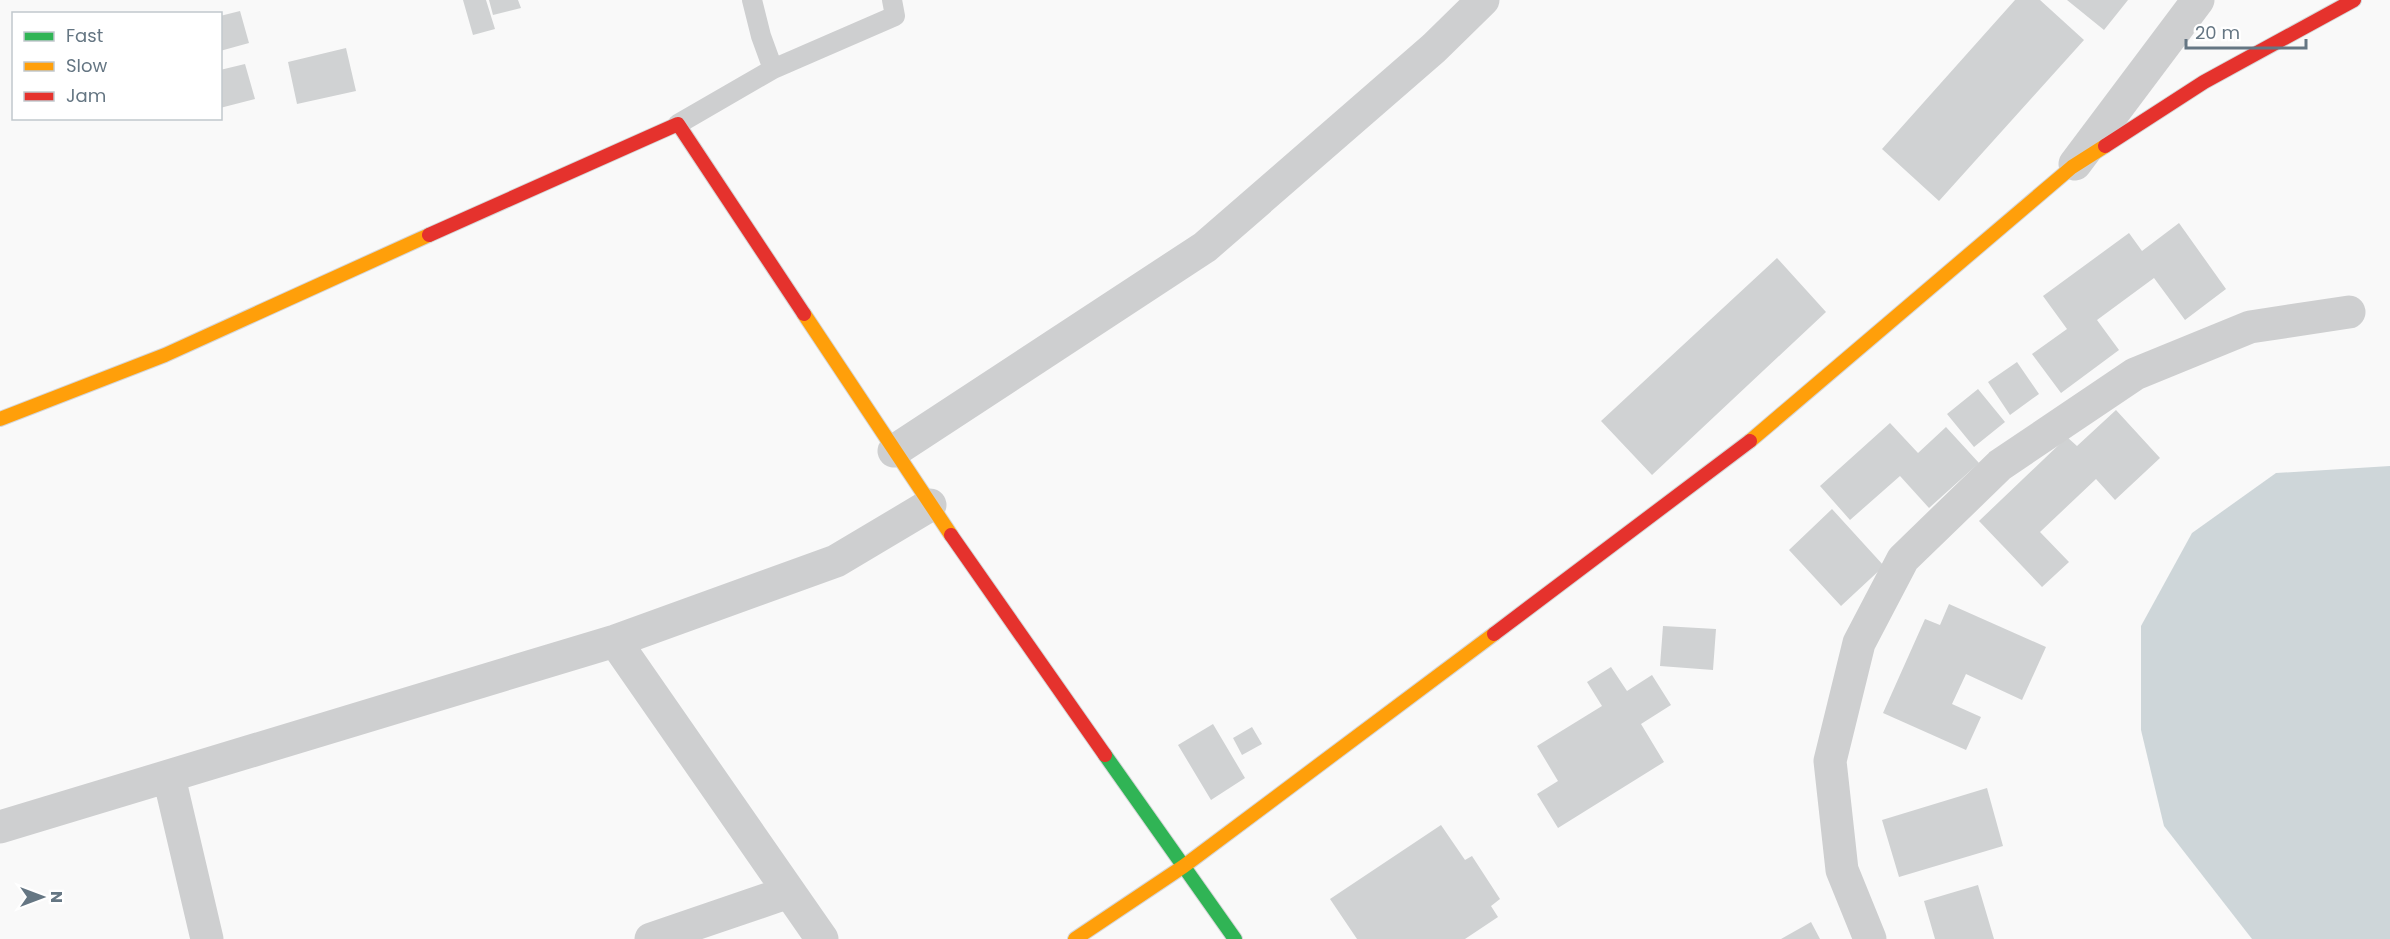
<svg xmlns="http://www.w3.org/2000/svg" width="2390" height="939" font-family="Poppins,sans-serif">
<rect width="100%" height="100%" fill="#f9f9f9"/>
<path fill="#ced6d9" d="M2390 466V939H2252L2164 826 2141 730V626L2192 533 2276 473Z"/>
<path fill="#d0d2d3" d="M463 0H486L495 29 473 35Z
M489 0H518L521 8 493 15Z
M2015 0H2040L2084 40 1939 201 1882 149Z
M2067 0H2128L2104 30Z
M240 11 249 43 220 51V16Z
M346 48 356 91 297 104 288 62Z
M245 64 255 99 220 108V70Z
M2179 223 2226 289 2185 320 2154 278 2097 320 2119 350 2061 393 2032 354 2067 329 2043 296 2129 233 2142 251Z
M1777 258 1826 312 1652 475 1601 421Z
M2017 362 2039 394 2010 415 1988 382Z
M1978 389 2005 422 1974 447 1947 414Z
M2116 410 2160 458 2115 500 2096 479 2040 532 2069 562 2042 587 1979 521 2067 437 2077 446Z
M1890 423 1918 453 1946 427 1979 463 1929 508 1900 476 1850 520 1820 486Z
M1832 509 1884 566 1841 606 1789 550Z
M1949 604 2046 647 2022 700 1966 674 1952 704 1981 717 1966 750 1883 713 1925 619 1940 625Z
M1663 626 1716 629 1713 670 1660 666Z
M1611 667 1627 691 1652 675 1671 705 1641 724 1664 762 1558 828 1537 794 1558 781 1537 746 1602 706 1587 682Z
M1213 724 1245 778 1211 800 1178 745Z
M1252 727 1262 744 1242 755 1233 738Z
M1987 788 2003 846 1899 877 1882 820Z
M1441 825 1465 860 1472 856 1500 899 1491 906 1498 917 1465 939H1357L1330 899Z
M1978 885 1994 939H1935L1924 901Z
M1811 922 1820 939H1781Z"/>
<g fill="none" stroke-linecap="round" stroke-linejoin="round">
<defs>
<path id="fast" d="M1105 755 1235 939"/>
<path id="slow" d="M804 314 951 535
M0 419 165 355 429 235
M1750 441 2072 167 2105 146
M1075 939 1184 866 1494 634"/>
<path id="jam" d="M2105 146 2204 82 2354 0
M429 235 678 124 804 314
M951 535 1105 755
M1494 634 1750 441"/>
</defs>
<use href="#fast" stroke="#d5d6d7" stroke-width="16"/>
<use href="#slow" stroke="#d5d6d7" stroke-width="16"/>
<use href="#jam" stroke="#d5d6d7" stroke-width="16"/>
<path stroke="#cecfd0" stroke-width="20" d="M752 0 761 36 773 69
M678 124 773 69 895 16 892 0"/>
<path stroke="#cecfd0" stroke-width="33" d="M2075 164 2198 0
M894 451 1205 247 1434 48 1483 0
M615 641 822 939
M169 777 207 939
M0 827 615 641 836 561 930 505
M651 939 789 892
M1870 939 1842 870 1830 761 1859 643 1903 559 2000 465 2135 374 2250 327 2349 312"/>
<use href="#fast" stroke="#30b455" stroke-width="14"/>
<use href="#slow" stroke="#ff9f0a" stroke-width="14"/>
<use href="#jam" stroke="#e5322d" stroke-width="14"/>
</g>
<rect x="12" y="12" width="210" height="108" fill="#ffffff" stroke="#c1c8cd" stroke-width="1.5"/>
<rect x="24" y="32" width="30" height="9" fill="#30b455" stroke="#c1c8cd" stroke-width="1.5"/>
<text x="66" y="42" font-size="18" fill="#657683">Fast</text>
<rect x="24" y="62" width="30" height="9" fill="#ff9f0a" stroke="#c1c8cd" stroke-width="1.5"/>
<text x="66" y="72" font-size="18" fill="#657683">Slow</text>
<rect x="24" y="92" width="30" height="9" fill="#e5322d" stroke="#c1c8cd" stroke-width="1.5"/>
<text x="66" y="102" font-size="18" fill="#657683">Jam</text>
<g transform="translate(42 897) rotate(90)" stroke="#ffffff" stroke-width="4.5" paint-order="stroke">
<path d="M0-4.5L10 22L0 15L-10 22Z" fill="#657683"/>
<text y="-9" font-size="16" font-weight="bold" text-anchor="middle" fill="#657683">N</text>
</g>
<path d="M2186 39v9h120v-9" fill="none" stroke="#657683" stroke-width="3"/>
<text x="2195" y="39" font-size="18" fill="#657683" stroke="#ffffff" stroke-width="4.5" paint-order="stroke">20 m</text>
</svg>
